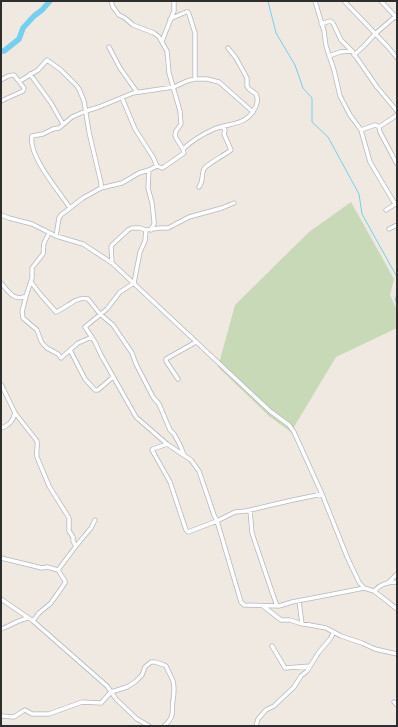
<svg xmlns="http://www.w3.org/2000/svg" width="398" height="727" font-family="Manrope,sans-serif">
<rect width="100%" height="100%" fill="#efe9e1"/>
<path fill="#c8d9b8" d="M351 202 394 279 390 295 397 310V328L336 357 291 432 270 417 218 367 235 305 309 232Z"/>
<g fill="none" stroke-linecap="round" stroke-linejoin="round">
<path stroke="#75cff0" stroke-width="1" d="M268 1 276 33 295 65 303 88 312 98V122L328 137 359 194 362 214 397 277
M397 294 395 300 397 304"/>
<path stroke="#75cff0" stroke-width="5.5" d="M1 51H4L19 39 23 28 34 16 42 10 50 1"/>
<defs>
<path id="minor" d="M315 1 324 31 326 46 334 70 340 96 350 115 361 130 370 162 395 204
M344 1 388 47 397 58
M381 1 397 18
M170 19 186 12H188L189 14 195 33V79
M321 24 330 21 333 23 341 40 352 51 377 87 397 111
M162 41 174 11V1
M109 47 120 68 137 92
M354 55 363 47 375 34 397 15
M329 56 340 52 352 51
M30 74 51 103 63 124
M1 80 8 76 14 75 24 88 23 91 1 101
M20 81 38 70 47 60 61 70 76 85 79 89 84 101 89 132 101 183V188
M122 98 135 129 153 157 157 166
M379 127 380 132 397 164
M361 130 375 125H376L379 127 397 115
M183 149C192 141 201 135 212 130 229 122 247 127 256 106 258 101 258 98 256 94L249 89 247 86V78L236 58 228 48
M149 170 148 188 152 203 154 221V224L151 230
M199 187C204 180 201 175 204 169 208 163 225 155 231 150L224 134 225 130 223 127
M70 208C59 191 28 156 32 136L43 134 53 129 59 128 72 117 86 111 99 107 133 93 174 87 187 81 195 79H207L219 82 253 112
M386 210 397 203
M1 215 9 218 32 224 56 236 83 244 112 263 270 411 289 425 294 432 322 494 348 559 359 582 364 588 374 591 397 609
M389 229 397 225
M146 230 145 241 140 252 134 283 120 292 107 309 85 327 95 342 101 355 136 417 167 444 191 460 199 471 214 515 217 521 241 602 244 605 279 606 292 602 339 593 364 588
M49 233 44 243 43 254 32 268V278L26 296 22 312 23 318 37 330 41 341 44 345 47 348 58 354 61 358 78 343 92 337
M56 236 59 218 61 215 83 198 101 188 122 183 139 173 149 170 157 166 162 168 164 167 184 153 183 149 176 138 175 135 176 131 181 124 180 111 169 73 167 51 159 37 154 33 133 25 125 18 119 15 113 7 111 1
M112 263 111 247 112 245 128 230 132 228H140L146 230 160 228H168L189 217 222 208 234 203
M31 282 41 295 56 312C67 308 75 296 88 299L100 314 113 325 132 353 136 364 153 397 159 404 170 430 174 434 180 445 184 455
M1 283C8 291 14 302 26 296
M70 350 85 379 95 390H98L113 377
M178 379 166 361V359L196 342
M1 384 15 413 37 441C38 446 36 451 37 457L49 486 69 518V531L73 537V541L76 546
M1 428C9 426 13 421 15 413
M167 444 153 449 152 450 170 482 186 530 188 532 217 521 235 512 246 511 293 500 322 494
M250 510 252 533 272 592 277 606
M1 558 42 568 47 567 58 570 65 581V583L51 603 39 613 33 621
M58 570 76 546 91 528 95 520
M389 582 397 574
M374 591C381 584 387 582 397 582
M1 599 33 621 107 686 116 699 137 719 149 726
M299 601 302 624
M263 606 281 620H290L299 623 326 628 341 636 362 643 375 649 397 654
M1 629C10 626 18 620 28 618
M272 646 285 668 310 666
M394 702 397 705
M1 716 14 717 23 711 25 710 32 714H49L82 702 101 703 111 692 127 687 135 682 142 675 145 667 151 662H155L164 665 166 666C168 671 171 676 173 681 175 688 174 693 173 700 171 711 176 716 164 726
M256 726 258 719 266 710 274 706 294 687 301 676 307 671 319 652 330 639 334 632"/>
</defs>
<use href="#minor" stroke="#b4b7c1" stroke-width="5"/>
<use href="#minor" stroke="#fff" stroke-width="3.5"/>
</g>
<rect width="398" height="727" fill="none" stroke="#2e2e2e" stroke-width="4"/>
</svg>
